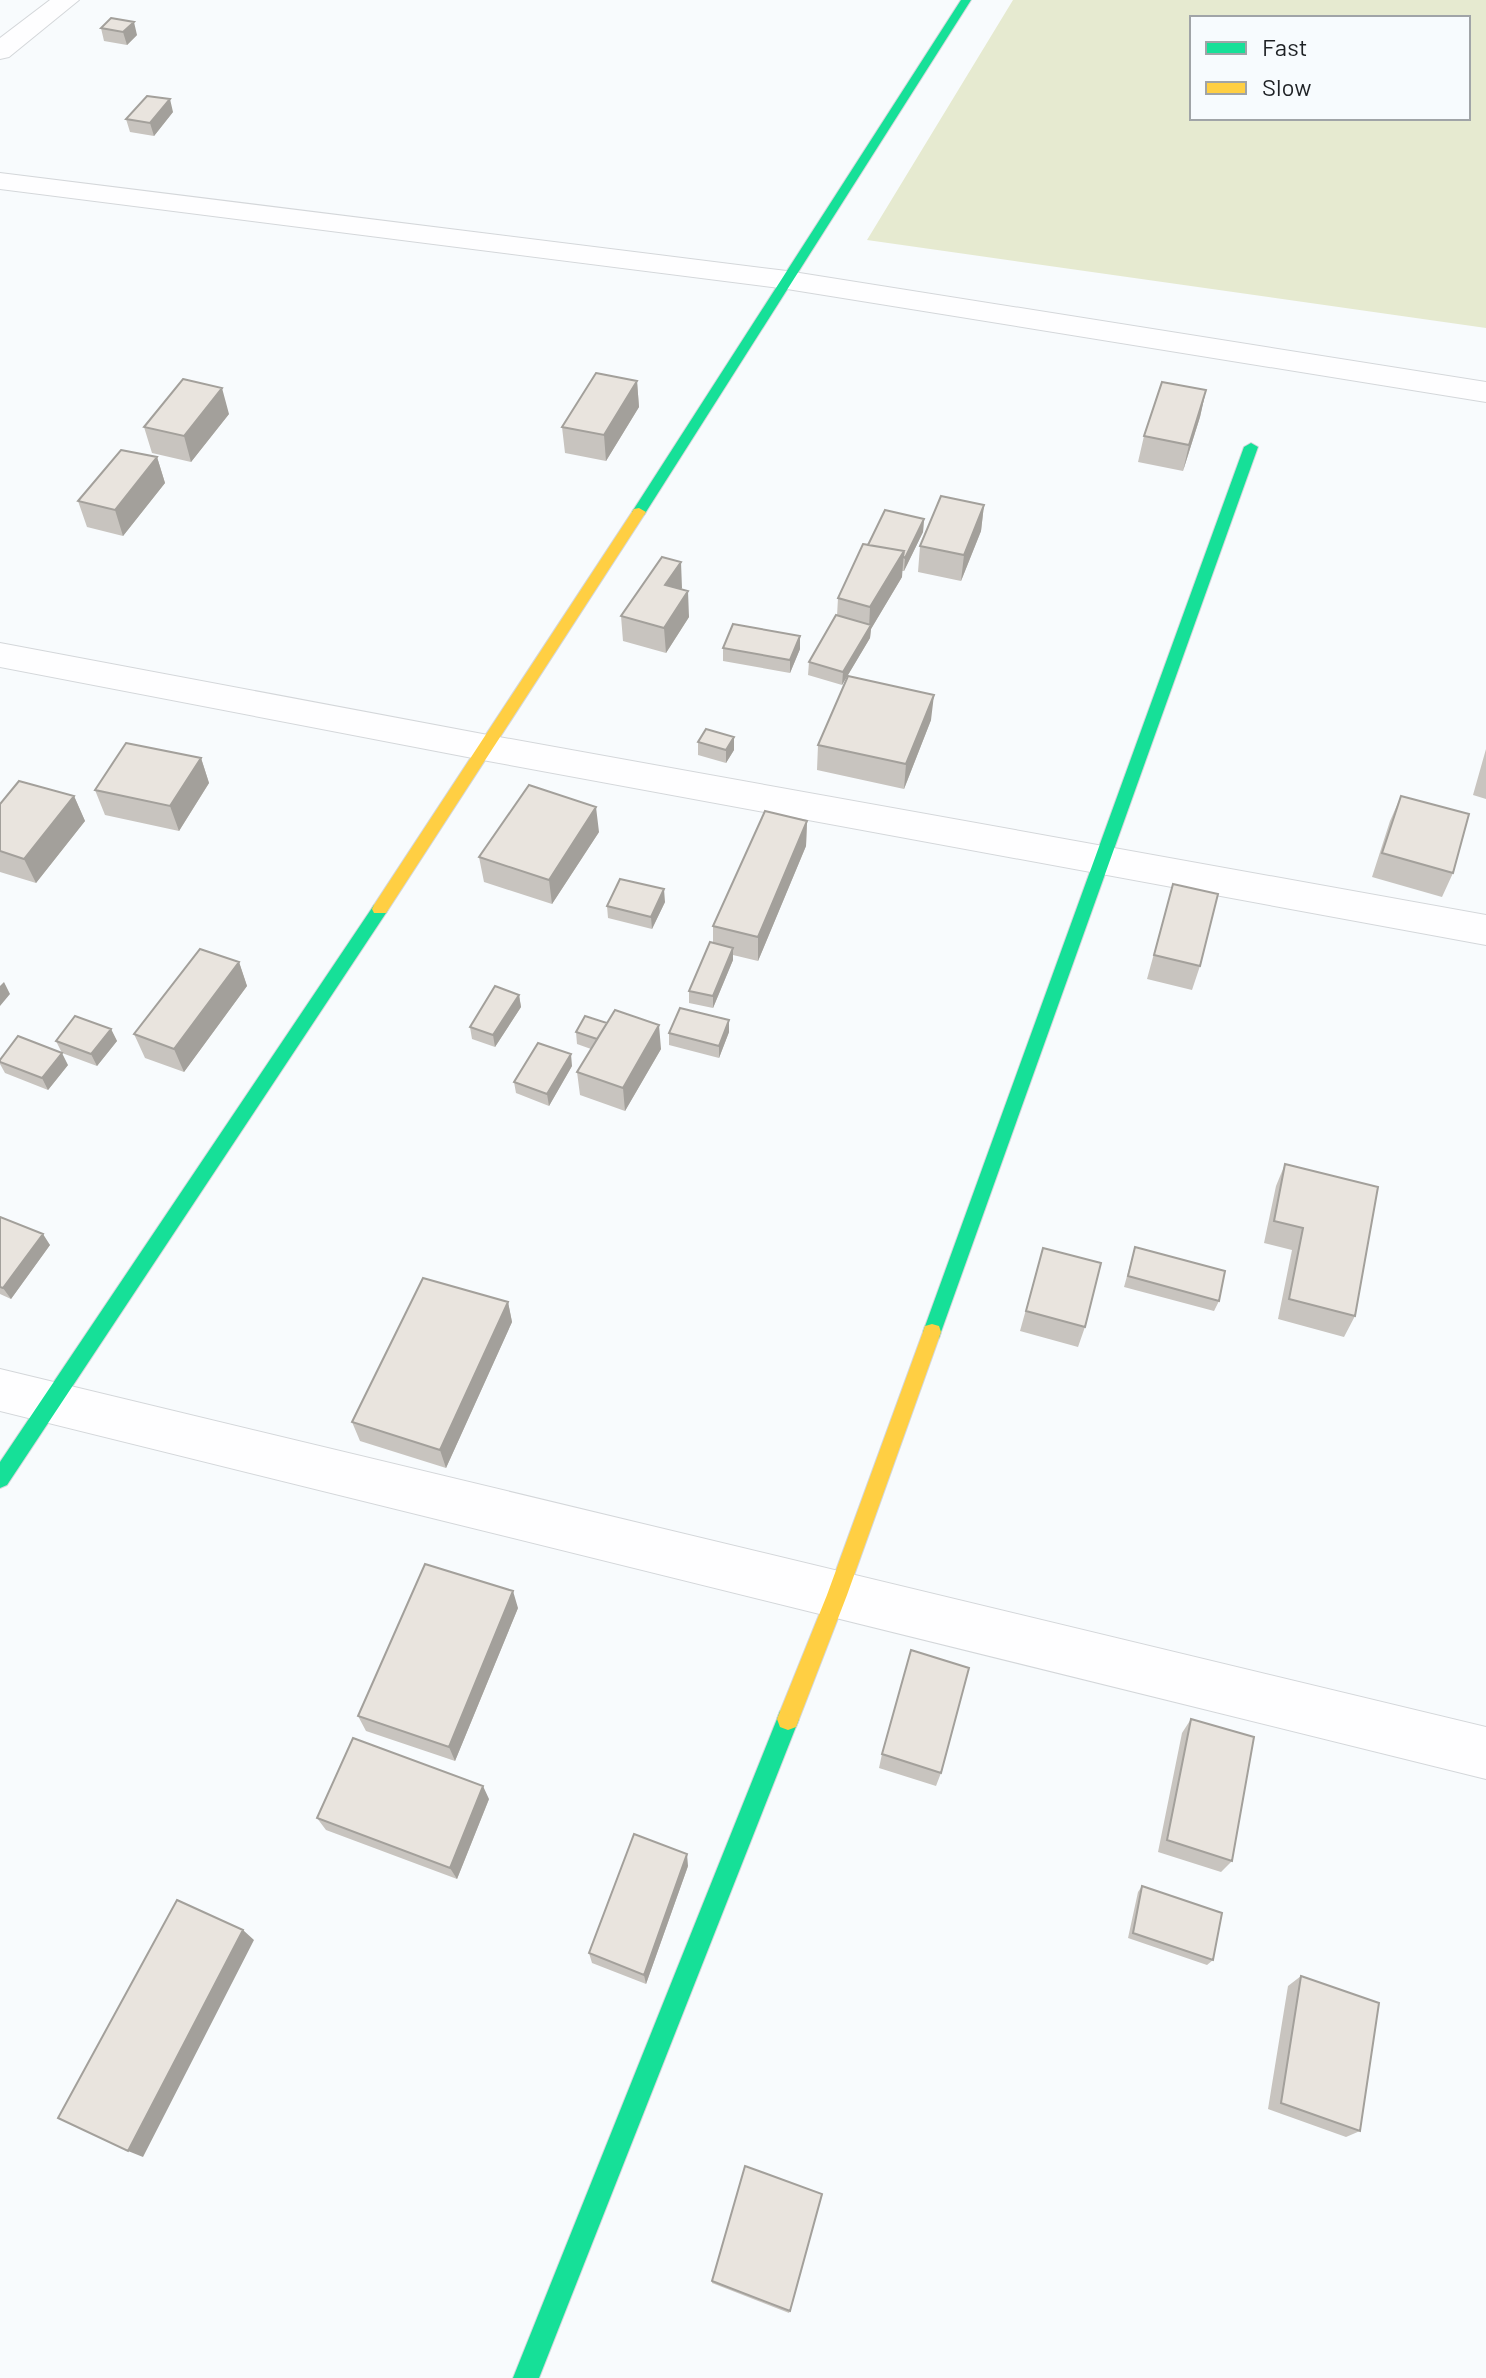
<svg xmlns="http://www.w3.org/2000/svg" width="1486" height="2378" font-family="Barlow,sans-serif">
<rect width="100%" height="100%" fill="#f8fbfd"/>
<path fill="#e6ead0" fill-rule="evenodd" d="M1013 0H1486V328L867 240ZM1192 18H1468V118H1192Z"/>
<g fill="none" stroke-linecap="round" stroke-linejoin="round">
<defs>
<path id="street" d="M50 0H79L9 57 0 59V38Z
M0 173 787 271 1486 382V402L787 289 0 189Z
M0 643 488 735 1486 915V945L488 761 0 667Z
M0 1369 1486 1727V1779L0 1411Z"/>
<path id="fast" d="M961 0H971L644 515H634L632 512Z
M1251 443 1258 447 941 1332 939 1338 932 1340 925 1338 923 1332 1244 447Z
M380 903 388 909 386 913 7 1485 0 1488V1462L374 905Z
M788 1708 796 1711 799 1719 539 2378H513L777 1719 780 1711Z"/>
<path id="slow" d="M639 508 646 512 386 913H374L372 909 374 905 634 509Z
M932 1324 939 1326 941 1332 847 1595 796 1727 788 1730 780 1727 777 1719 827 1595 923 1332 925 1326Z"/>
</defs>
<use href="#street" stroke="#d4d7da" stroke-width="2"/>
<use href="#fast" stroke="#d4d7da" stroke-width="2"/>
<use href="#slow" stroke="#d4d7da" stroke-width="2"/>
<use href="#street" fill="#fefeff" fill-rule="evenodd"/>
<use href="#fast" fill="#16e098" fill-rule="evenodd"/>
<use href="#slow" fill="#ffcf43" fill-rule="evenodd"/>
</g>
<path fill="#c8c4bf" d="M101 28 137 35 127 45 104 41Z
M173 112 154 136 130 132 126 119Z
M637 381 639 407 606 461 565 453 562 427Z
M1206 390 1200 417 1183 471 1138 462 1144 436Z
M229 414 191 462 152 453 144 427Z
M157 457 165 483 123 536 87 527 78 501Z
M984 505 981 531 961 581 918 572 920 546Z
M924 519 923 532 904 571H902V577L871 629 870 638 842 685 808 675 809 662 837 616 838 598 868 545Z
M681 562V589L689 617 666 653 623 641 621 616Z
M800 636V649L790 673 723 661V648Z
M931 720 904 789 817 770 818 745Z
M698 742 734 750 726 763 698 755Z
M1486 749V799L1473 795Z
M201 758 209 783 179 831 105 815 95 790Z
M74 796 85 821 36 883 0 872V804Z
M1401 796 1453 873 1442 897 1372 877 1390 821Z
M807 821 806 846 758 961 733 955V960L713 1008 689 1003V991L713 943V926Z
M599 832 552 904 484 882 479 857Z
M1173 884 1200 966 1192 990 1147 979Z
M665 902 652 929 608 918 607 906Z
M239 962 247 986 184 1072 145 1058 134 1034Z
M519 995 521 1007 495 1047 472 1039 470 1027Z
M729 1020V1032L719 1058 669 1045V1033Z
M111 1029 117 1041 97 1066 62 1053 56 1041Z
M576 1032 661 1049 625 1111 580 1095 577 1072 591 1049 577 1044Z
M0 1060 68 1065 48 1090 5 1073 0 1064Z
M572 1066 549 1106 516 1093 514 1082Z
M1285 1164 1355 1316 1344 1337 1278 1319 1292 1250 1264 1243 1276 1186Z
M0 1217 50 1245 11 1299 0 1294Z
M1135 1247 1219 1301 1214 1311 1124 1287Z
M1043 1248 1085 1327 1078 1347 1020 1331Z
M508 1302 512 1322 446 1468 360 1441 352 1422Z
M518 1608 455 1761 366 1731 358 1716Z
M1191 1719 1232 1861 1221 1872 1158 1852 1182 1733Z
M882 1754 941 1773 936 1786 879 1768Z
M489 1799 457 1879 326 1830 317 1818Z
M688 1866 646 1984 592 1963 589 1953Z
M1142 1886 1213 1960 1207 1965 1128 1938 1138 1892Z
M1301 1976 1360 2131 1346 2137 1268 2109 1288 1986Z
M712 2281 790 2311 789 2313 712 2283Z"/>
<path fill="#a3a09b" d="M134 22 137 35 127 45 123 32Z
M170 99 173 112 154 136 150 123Z
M637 381 639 407 606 461 604 435Z
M222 388 229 414 191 462 184 436Z
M1206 390 1200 417 1183 471 1189 445Z
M157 457 165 483 123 536 115 510Z
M984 505 981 531 961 581 964 555Z
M924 519 923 532 904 571 905 558Z
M904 551 902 577 871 629 870 638 842 685 843 672 869 629 870 607Z
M681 562 682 588 666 611 665 585Z
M688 591 689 617 666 653 664 628Z
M800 636V649L790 673V660Z
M934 695 931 720 904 789 906 764Z
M734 737V750L726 763V750Z
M201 758 209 783 179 831 170 806Z
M74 796 85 821 36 883 24 859Z
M596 807 599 832 552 904 549 880Z
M807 821 806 846 758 961V937Z
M664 889 665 902 652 929 651 917Z
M733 948V960L713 1008V996Z
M239 962 247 986 184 1072 174 1049Z
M4 982 10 994 0 1006V986Z
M519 995 521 1007 495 1047 493 1035Z
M729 1020V1032L719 1058V1046Z
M659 1025 661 1049 625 1111 623 1088Z
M111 1029 117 1041 97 1066 91 1054Z
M62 1053 68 1065 48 1090 42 1078Z
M571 1054 572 1066 549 1106 547 1094Z
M43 1234 50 1245 11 1299 3 1288Z
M508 1302 512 1322 446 1468 440 1450Z
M513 1591 518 1608 455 1761 449 1747Z
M483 1786 489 1799 457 1879 450 1868Z
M687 1854 688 1866 646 1984 644 1975Z
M243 1930 254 1940 143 2157 128 2151Z"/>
<path fill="#e9e4de" stroke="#a3a09b" stroke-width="2" d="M111 18 134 22 123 32 101 28Z
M147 96 170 99 150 123 126 119Z
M596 373 637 381 604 435 562 427Z
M183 379 222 388 184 436 144 427Z
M1162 382 1206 390 1189 445 1144 436Z
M121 450 157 457 115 510 78 501Z
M941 496 984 505 964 555 920 546Z
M885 510 924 519 905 558 903 557 904 551 868 545Z
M863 544 904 551 870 607 838 598Z
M662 557 681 562 665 585 688 591 664 628 621 616Z
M836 615 871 625 843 672 809 662Z
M733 624 800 636 790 660 723 648Z
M848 676 934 695 906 764 818 745Z
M706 729 734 737 726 750 698 742Z
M126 743 201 758 170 806 95 790Z
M19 781 74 796 24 859 0 851V804Z
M529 785 596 807 549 880 479 857Z
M1401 796 1469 814 1453 873 1382 853Z
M765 811 807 821 758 937 713 926Z
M620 879 664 889 651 917 607 906Z
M1173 884 1218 894 1200 966 1154 955Z
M710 942 733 948 713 996 689 991Z
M200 949 239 962 174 1049 134 1034Z
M495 986 519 995 493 1035 470 1027Z
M680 1008 729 1020 719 1046 669 1033Z
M615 1010 659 1025 623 1088 577 1072Z
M75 1016 111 1029 91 1054 56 1041Z
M585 1016 607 1023 597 1039 576 1032Z
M18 1036 62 1053 42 1078 0 1062V1060Z
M538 1043 571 1054 547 1094 514 1082Z
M1285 1164 1378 1187 1355 1316 1289 1299 1303 1228 1274 1221Z
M0 1217 43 1234 3 1288 0 1287Z
M1135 1247 1225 1271 1219 1301 1128 1276Z
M1043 1248 1101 1263 1085 1327 1026 1311Z
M423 1278 508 1302 440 1450 352 1422Z
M425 1564 513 1591 449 1747 358 1716Z
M911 1650 969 1668 941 1773 882 1754Z
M1191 1719 1254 1737 1232 1861 1167 1840Z
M353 1738 483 1786 450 1868 317 1818Z
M634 1834 687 1854 644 1975 589 1953Z
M1142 1886 1222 1913 1213 1960 1133 1933Z
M177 1900 243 1930 128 2151 58 2118Z
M1301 1976 1379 2003 1360 2131 1281 2103Z
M745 2166 822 2194 790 2311 712 2281Z"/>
<rect x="1190" y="16" width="280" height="104" fill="#f7fbfe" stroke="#a0a4a7" stroke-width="2"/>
<rect x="1206" y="42" width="40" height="12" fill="#16e098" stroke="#a0a4a7" stroke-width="2"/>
<text x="1262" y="56" font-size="24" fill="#1e2125">Fast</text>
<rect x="1206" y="82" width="40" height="12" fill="#ffcf43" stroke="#a0a4a7" stroke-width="2"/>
<text x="1262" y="96" font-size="24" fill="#1e2125">Slow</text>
</svg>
